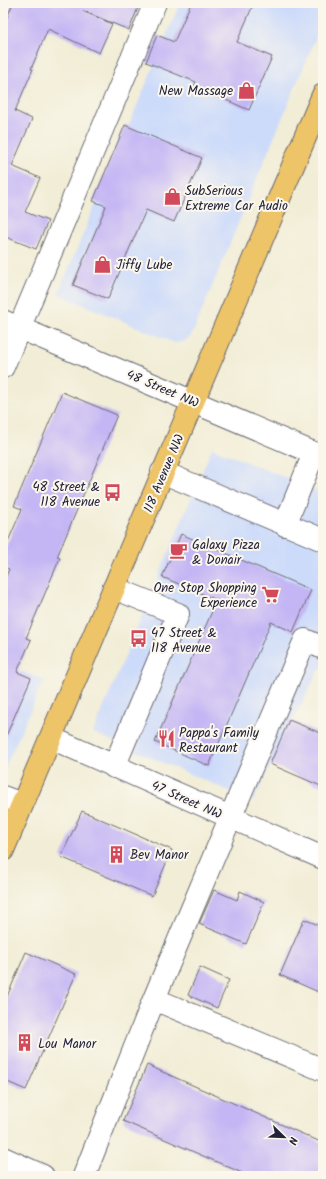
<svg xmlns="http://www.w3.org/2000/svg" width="326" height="1179" font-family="Kalam,sans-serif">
<rect width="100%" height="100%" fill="#fbf7ec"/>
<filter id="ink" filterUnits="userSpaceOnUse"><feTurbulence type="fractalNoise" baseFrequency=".025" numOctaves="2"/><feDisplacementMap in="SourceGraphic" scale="8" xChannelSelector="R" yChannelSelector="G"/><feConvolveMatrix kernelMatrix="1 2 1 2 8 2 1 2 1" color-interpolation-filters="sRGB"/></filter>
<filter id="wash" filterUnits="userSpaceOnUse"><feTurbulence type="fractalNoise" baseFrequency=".012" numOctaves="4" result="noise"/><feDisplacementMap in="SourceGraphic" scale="16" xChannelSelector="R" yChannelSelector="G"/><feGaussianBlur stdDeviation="0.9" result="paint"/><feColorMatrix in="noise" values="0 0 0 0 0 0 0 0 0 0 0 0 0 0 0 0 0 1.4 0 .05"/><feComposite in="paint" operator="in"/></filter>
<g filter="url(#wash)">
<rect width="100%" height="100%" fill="#f1edd6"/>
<path fill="#cddbfa" d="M180 3H323V20L194 330 190 337 183 342 175 343 58 294Z
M212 448 323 493V670L319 669 253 801 93 733Z
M3 664 44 680 3 772Z"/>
<g id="blocks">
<path fill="#c4b6f4" d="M13 3H140L129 30 83 11 112 24 99 53 48 29 31 69H33L15 111 32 119 12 166 40 178 25 212 48 221 36 249 3 236V27Z
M191 3H254L237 42 272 57 249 110 194 86 196 82 146 62 157 35 174 42Z
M125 125 202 158 174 222 146 210 108 299 73 285 106 206 93 201Z
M62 392 117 415 57 557 60 558 26 638 31 640 17 672 31 678 3 743V583L9 569 3 566V553L22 509 14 506Z
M181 534 311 590 293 632 271 622 209 766 155 742 217 600 162 577Z
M289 720 323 734V787L270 764Z
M82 811 172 850 152 896 61 857Z
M214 890 237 900 240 891 264 902 246 944 199 924Z
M304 919 323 927V994L280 975Z
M26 952 76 974 26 1090 3 1080V1006Z
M200 967 229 980 217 1008 188 995Z
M147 1065 323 1143V1176H249L123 1121Z"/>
</g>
</g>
<g filter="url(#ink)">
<use href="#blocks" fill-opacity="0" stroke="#6a6971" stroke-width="1"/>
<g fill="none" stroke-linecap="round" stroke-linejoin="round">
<defs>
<path id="minor" d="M3 321 323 457
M3 367 155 3
M162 472 323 540
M285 525 314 453
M114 588 178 614 114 767
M51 738 323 858
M3 797 22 804
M154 999 323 1070
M3 1158 43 1176
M84 1176 154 999 305 640 323 648"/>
<path id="major" d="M3 850 323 95"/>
</defs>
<use href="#minor" stroke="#6a6971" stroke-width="24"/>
<use href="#major" stroke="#6a6971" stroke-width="24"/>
<use href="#minor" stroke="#fff" stroke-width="22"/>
<use href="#major" stroke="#eec469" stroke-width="22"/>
</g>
</g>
<defs>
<symbol id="shop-bare" viewBox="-9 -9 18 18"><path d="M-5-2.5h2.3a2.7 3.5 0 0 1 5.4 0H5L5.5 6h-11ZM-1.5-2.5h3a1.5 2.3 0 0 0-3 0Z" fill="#d1495b" stroke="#fbf7ec" stroke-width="2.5" paint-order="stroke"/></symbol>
<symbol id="bus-bare" viewBox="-9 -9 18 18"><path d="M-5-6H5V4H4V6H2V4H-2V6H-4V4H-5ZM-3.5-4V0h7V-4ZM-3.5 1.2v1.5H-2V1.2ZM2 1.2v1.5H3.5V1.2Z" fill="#d1495b" stroke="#fbf7ec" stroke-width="2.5" paint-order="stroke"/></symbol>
<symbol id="cafe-bare" viewBox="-9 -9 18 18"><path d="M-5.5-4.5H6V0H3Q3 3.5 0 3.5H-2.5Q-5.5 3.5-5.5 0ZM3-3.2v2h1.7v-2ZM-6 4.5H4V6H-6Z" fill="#d1495b" stroke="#fbf7ec" stroke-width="2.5" paint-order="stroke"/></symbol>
<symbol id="supermarket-bare" viewBox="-9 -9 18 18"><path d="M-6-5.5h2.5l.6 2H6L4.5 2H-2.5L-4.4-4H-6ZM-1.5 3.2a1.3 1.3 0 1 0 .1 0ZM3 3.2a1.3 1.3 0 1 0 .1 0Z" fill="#d1495b" stroke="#fbf7ec" stroke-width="2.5" paint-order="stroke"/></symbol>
<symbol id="restaurant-bare" viewBox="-9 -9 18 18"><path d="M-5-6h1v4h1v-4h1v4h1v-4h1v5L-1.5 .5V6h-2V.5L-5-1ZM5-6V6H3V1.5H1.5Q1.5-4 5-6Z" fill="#d1495b" stroke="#fbf7ec" stroke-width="2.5" paint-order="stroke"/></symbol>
<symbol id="building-bare" viewBox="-9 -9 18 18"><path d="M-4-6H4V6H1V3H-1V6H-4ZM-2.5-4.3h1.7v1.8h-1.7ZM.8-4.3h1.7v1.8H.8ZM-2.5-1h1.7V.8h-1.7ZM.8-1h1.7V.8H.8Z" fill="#d1495b" stroke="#fbf7ec" stroke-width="2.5" paint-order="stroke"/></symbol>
</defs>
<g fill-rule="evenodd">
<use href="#shop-bare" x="234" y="78" width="25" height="25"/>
<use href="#shop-bare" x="160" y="184" width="25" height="25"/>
<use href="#shop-bare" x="90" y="252" width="25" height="25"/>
<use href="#bus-bare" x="100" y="480" width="25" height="25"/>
<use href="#cafe-bare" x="166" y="538" width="25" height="25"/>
<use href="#supermarket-bare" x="258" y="582" width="25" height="25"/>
<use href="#bus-bare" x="126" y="626" width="25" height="25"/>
<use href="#restaurant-bare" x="154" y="726" width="25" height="25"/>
<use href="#building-bare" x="104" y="842" width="25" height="25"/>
<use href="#building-bare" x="12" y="1030" width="25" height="25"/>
</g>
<g text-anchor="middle" stroke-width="4" stroke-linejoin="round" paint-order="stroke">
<g font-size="13" fill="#22223b" stroke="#fbf7ec" text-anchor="start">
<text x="233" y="95" text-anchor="end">New Massage</text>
<text x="185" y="195">SubSerious<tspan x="185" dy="15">Extreme Car Audio</tspan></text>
<text x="116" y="269">Jiffy Lube</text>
<text x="100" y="491" text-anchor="end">48 Street &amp;<tspan x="100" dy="15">118 Avenue</tspan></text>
<text x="192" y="549">Galaxy Pizza<tspan x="192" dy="15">&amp; Donair</tspan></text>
<text x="257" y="592" text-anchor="end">One Stop Shopping<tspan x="257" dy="15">Experience</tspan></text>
<text x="151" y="637">47 Street &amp;<tspan x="151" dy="15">118 Avenue</tspan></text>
<text x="179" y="737">Pappa's Family<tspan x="179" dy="15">Restaurant</tspan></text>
<text x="130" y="859">Bev Manor</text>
<text x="38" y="1048">Lou Manor</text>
</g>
<g font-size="13" fill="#22223b" stroke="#fbf7ec">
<text transform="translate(163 388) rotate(23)" y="5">48 Street NW</text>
<text transform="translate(163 473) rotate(-67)" y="5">118 Avenue NW</text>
<text transform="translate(187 799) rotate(24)" y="5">47 Street NW</text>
</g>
</g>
<rect width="326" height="1179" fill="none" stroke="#fbf7ec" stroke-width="16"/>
<g transform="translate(284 1137) rotate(113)" stroke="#fbf7ec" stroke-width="3" paint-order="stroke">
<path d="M0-3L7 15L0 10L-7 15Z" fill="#22223b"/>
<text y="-6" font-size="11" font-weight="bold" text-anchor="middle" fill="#22223b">N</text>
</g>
</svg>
